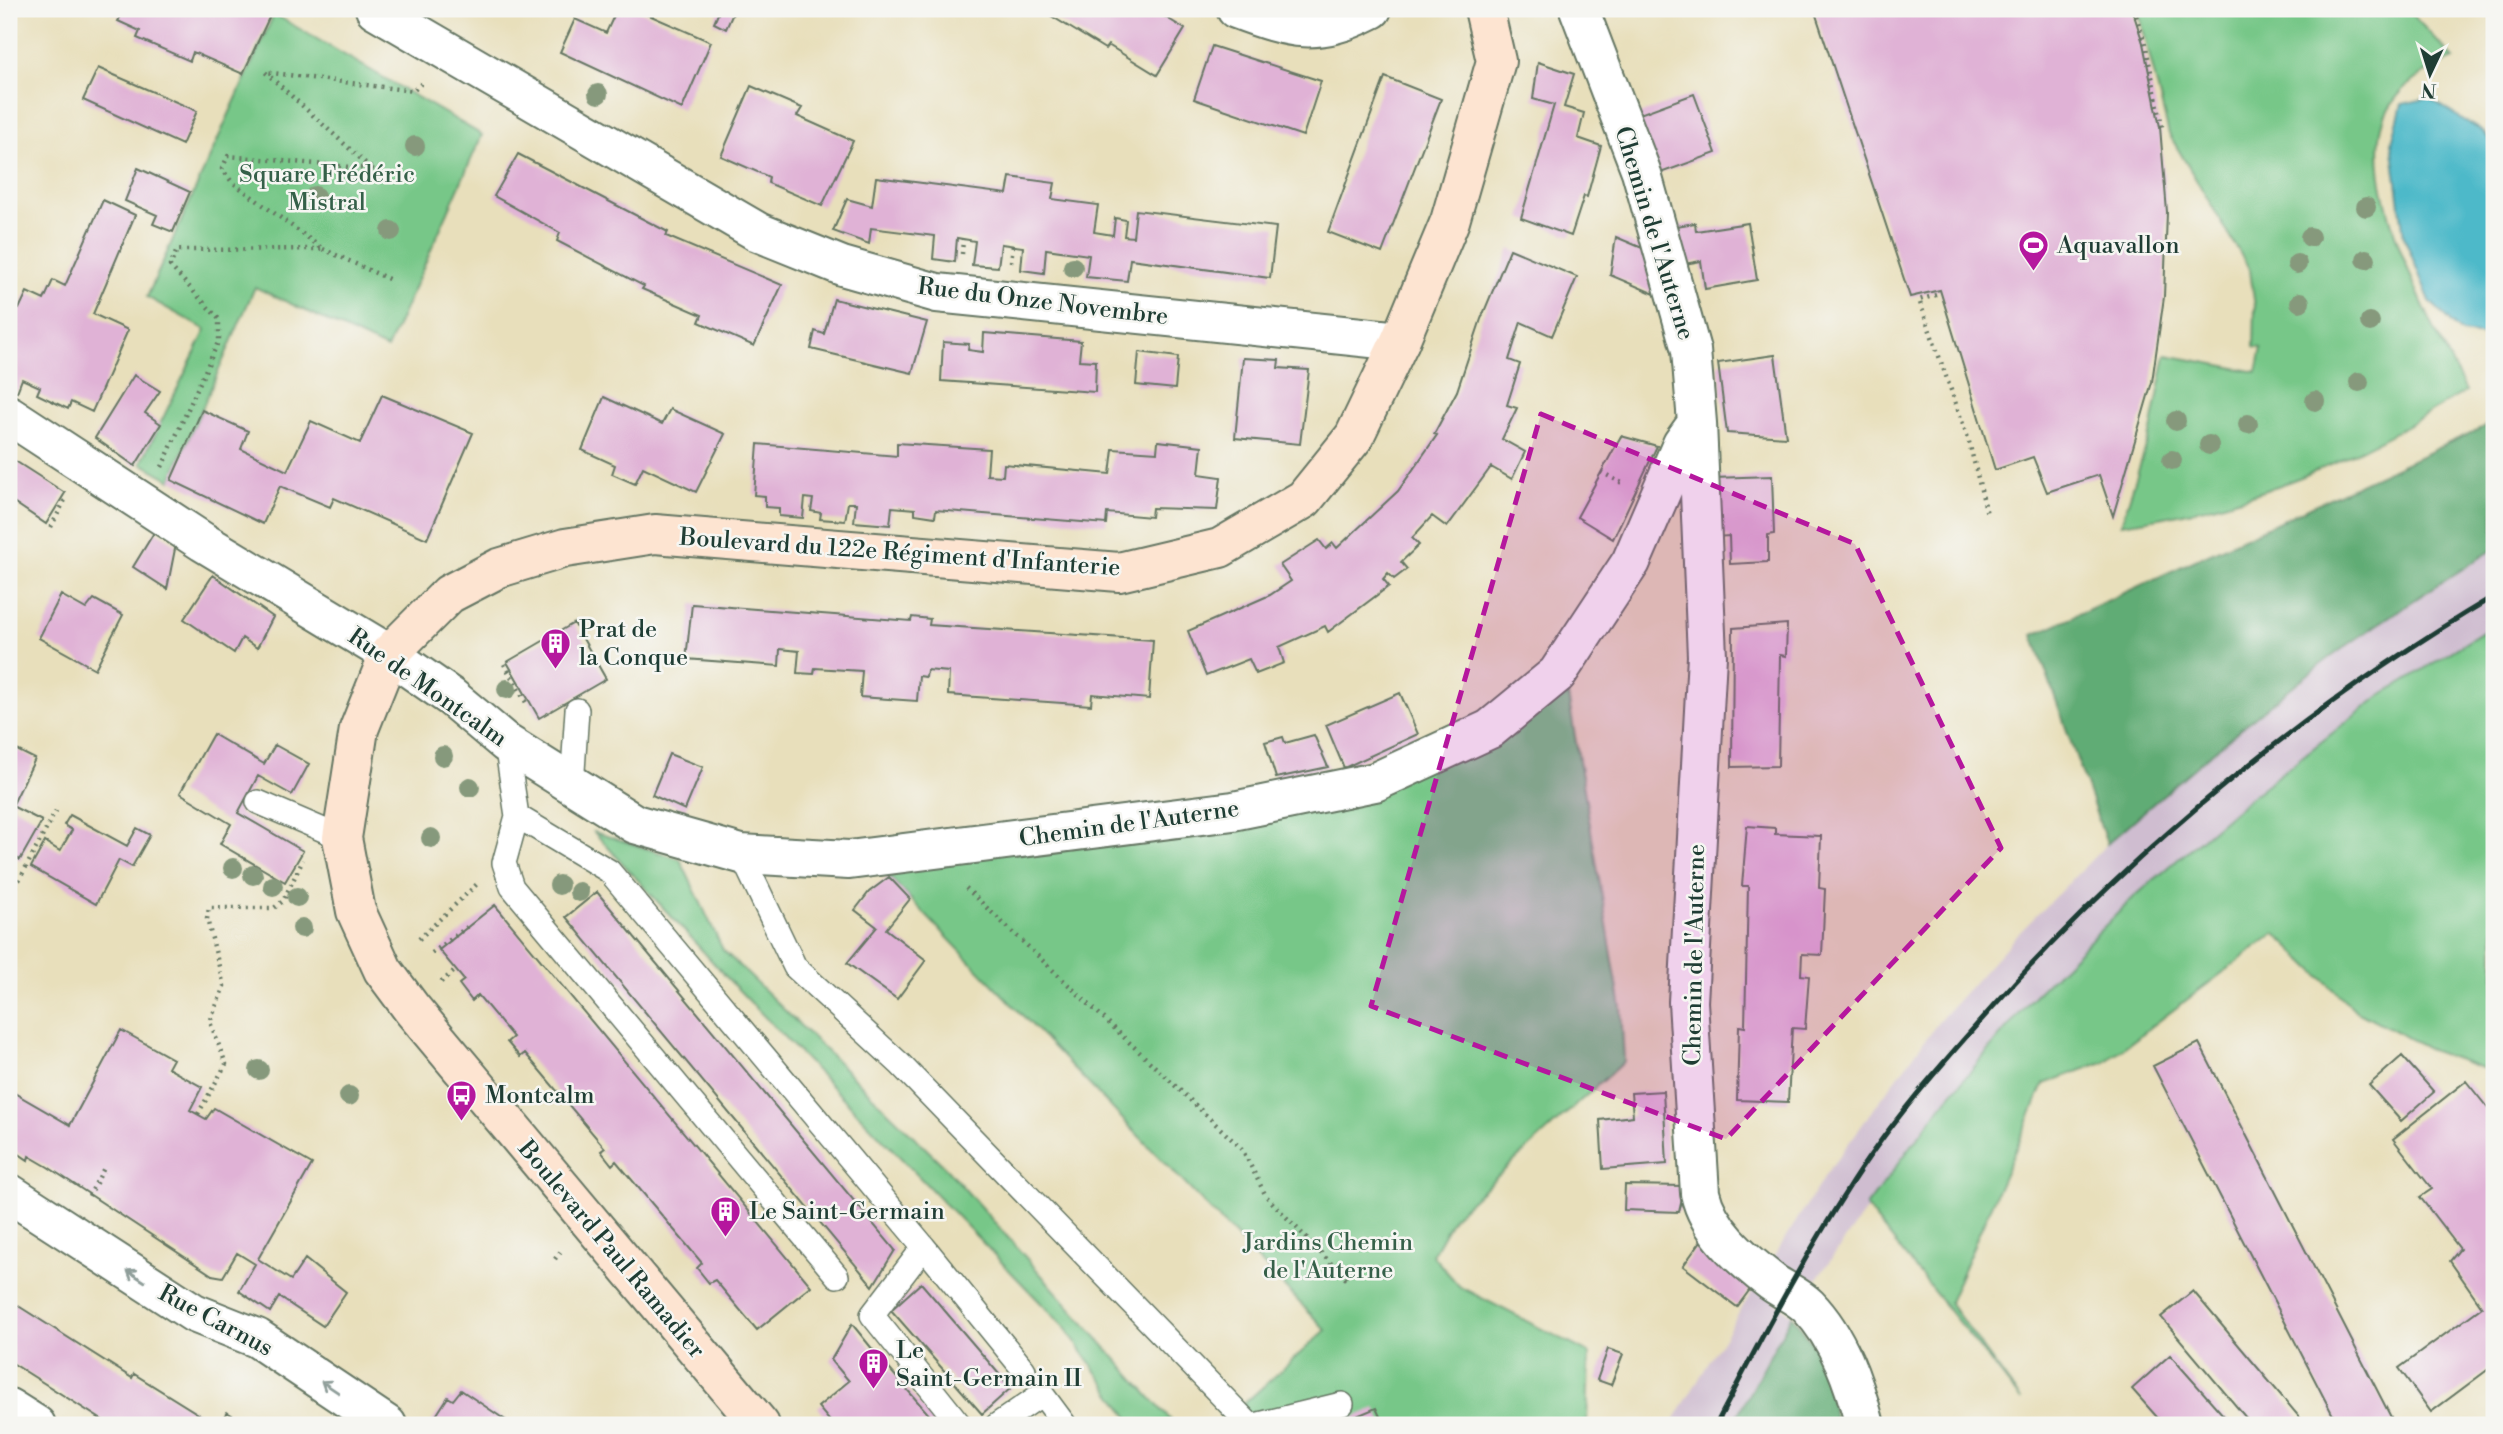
<svg xmlns="http://www.w3.org/2000/svg" width="2503" height="1434" font-family="'Libre Bodoni',serif">
<rect width="100%" height="100%" fill="#f6f6f2"/>
<filter id="ink" filterUnits="userSpaceOnUse"><feTurbulence type="fractalNoise" baseFrequency=".0143" numOctaves="2"/><feDisplacementMap in="SourceGraphic" scale="14" xChannelSelector="R" yChannelSelector="G"/><feConvolveMatrix kernelMatrix="1 2 1 2 8 2 1 2 1" color-interpolation-filters="sRGB"/></filter>
<filter id="wash" filterUnits="userSpaceOnUse"><feTurbulence type="fractalNoise" baseFrequency=".00686" numOctaves="4" result="noise"/><feDisplacementMap in="SourceGraphic" scale="28" xChannelSelector="R" yChannelSelector="G"/><feGaussianBlur stdDeviation="1.57" result="paint"/><feColorMatrix in="noise" values="0 0 0 0 0 0 0 0 0 0 0 0 0 0 0 0 0 1.4 0 .05"/><feComposite in="paint" operator="in"/></filter>
<g filter="url(#wash)">
<rect width="100%" height="100%" fill="#e8dfbb"/>
<path fill="#cfbdd0" d="M2494 549V625L2376 699 2252 796 2134 897 2034 996 1942 1105 1809 1290 1771 1261 1828 1171 1939 1021 2017 935 2107 844 2208 754 2330 658 2414 599Z
M1756 1285 1792 1315 1732 1425H1671Z"/>
<path fill="#77c788" stroke="#4b825e" stroke-width="2" d="M2138 9H2407L2454 59C2428 69 2407 81 2391 105 2348 170 2434 330 2466 391 2352 461 2255 506 2121 524L2151 431 2166 355 2257 372 2262 348 2254 347 2255 307 2250 270 2169 134Z
M274 14 482 135 387 349 255 287 171 480 141 463 206 330 147 297Z
M2494 625V1072L2433 1051 2355 1010 2275 933 2106 1061 2044 1084 1949 1302 2021 1400 1866 1207 1942 1105 2034 996 2134 897 2252 796 2376 699Z
M1557 674 1568 695 1621 1008 1624 1061 1454 1216 1432 1255 1460 1287 1589 1353 1587 1425H1228L1236 1411 1326 1330 889 877 886 866 1375 782Z
M594 832 680 859 723 950 946 1168 1175 1425H1134L1066 1329 730 981Z"/>
<path fill="#61ac74" stroke="#407454" stroke-width="2" d="M2494 422V549C2439 584 2384 618 2331 657 2253 715 2180 780 2107 844L2033 635Z
M1792 1315 1822 1358 1836 1425H1732Z"/>
<path fill="#4eb9c9" stroke="#367b7e" stroke-width="2" d="M2429 98 2483 132 2494 144V328L2484 336 2461 333 2430 301 2404 237 2392 142 2402 104Z"/>
<g id="blocks">
<path fill="#e0b2d6" d="M103 9H273L243 74 193 52 190 61 137 38 140 31 118 21 121 16Z
M617 9H635L711 42 682 109 560 52 575 19 606 33Z
M720 9 734 11 726 29 714 23Z
M1051 9H1152L1185 29 1157 75 1108 45 1105 49 1048 14Z
M1814 9H2132L2143 43 2160 127 2167 212 2164 297 2152 382 2113 516 2099 475 2047 492 2033 457 1995 470 1940 290 1910 297Z
M1212 46 1321 81 1303 136 1194 99Z
M1538 62 1574 74 1564 107 1584 113 1578 138 1601 146 1587 197 1584 196 1571 236 1521 218 1554 105 1533 99Z
M98 68 197 111 182 145 83 100Z
M1385 77 1441 99 1382 253 1328 232Z
M751 86 802 108 797 116 853 141 822 206 768 183 769 177 721 156Z
M1694 94 1716 153 1655 175 1634 116Z
M518 154 668 232 666 236 782 285 754 346 699 322 702 315 642 289 644 286 557 241 560 233 494 196Z
M138 168 190 192 173 232 153 224 157 215 125 201Z
M876 177 1007 194 1010 177 1055 183 1052 199 1098 205 1094 232 1113 235 1115 218 1126 220 1124 236 1133 237 1136 210 1276 227 1270 278 1130 259 1127 281 1086 277 1089 255 1046 249 1044 273 1021 270 1023 247 1001 244 998 267 972 265 975 241 957 238 955 262 933 259 935 236 871 228 869 244 833 231 847 199 872 206Z
M103 200 135 215 93 314 128 330 92 412 71 402 68 409 37 394 40 387 22 379 17 392 9 387V304L19 309 27 292 44 300 53 280 65 286Z
M1695 223 1696 231 1748 223 1757 280 1705 289 1701 261 1679 265 1670 227Z
M1616 237 1647 250 1657 295 1610 275Z
M1510 249 1577 277 1552 336 1521 322 1509 360 1520 364 1507 405 1517 408 1502 439 1525 452 1512 479 1491 467 1447 527 1432 516 1412 538 1419 545 1401 562 1407 569 1394 579 1388 573 1383 579 1389 586 1328 632 1325 626 1279 647 1284 663 1256 674 1249 659 1206 676 1188 631 1270 595 1291 581 1280 565 1319 540 1326 549 1333 543 1337 548 1398 491 1437 435 1434 434 1457 391 1481 319Z
M834 299 927 322 912 373 811 349 815 331 824 334Z
M984 333 1081 341 1079 360 1096 361 1095 392 941 381 943 342 969 344 968 350 983 352Z
M1139 352 1178 357 1175 389 1136 385Z
M1775 355 1786 437 1727 433 1718 363Z
M1243 358 1279 360 1278 368 1309 370 1300 444 1235 438Z
M134 375 160 391 145 413 161 424 135 466 95 438Z
M382 395 473 433 427 539 334 498 330 507 280 486 263 524 171 480 202 410 248 431 241 449 287 471 311 421 360 443Z
M604 397 662 424 670 409 725 434 696 492 643 467 635 484 612 474 615 465 582 450Z
M1621 436 1657 446 1613 539 1577 517Z
M1158 441 1202 446 1199 474 1221 477 1217 510 1152 508 1151 517 1107 513 1106 524 936 510 935 517 915 514V509L892 507 890 525 854 522 856 503H848L845 521 820 519 821 513 811 511 813 499 805 498 803 518 779 516V508L765 507V496L754 495 758 444 897 456V443L989 449 987 475 1003 476 1004 464 1110 474 1113 449 1157 452Z
M9 457 65 493 46 524 9 499Z
M1772 476 1774 534 1768 535V562L1730 564 1729 536 1715 537 1713 478Z
M155 531 176 544 167 589 133 567Z
M213 575 273 617 257 648 242 638 234 653 184 619Z
M61 595 86 609 94 599 123 615 95 669 39 638Z
M692 604 911 621 912 617 930 619 929 625 1153 640 1149 699 1092 694 1091 705 948 695 949 672 927 670 926 677 919 676 917 701 860 697 862 671 815 668 814 674 797 673 799 651 780 649 779 666 686 659Z
M574 623 606 679 539 718 507 662Z
M1787 624 1786 656 1780 655 1778 766 1732 767 1733 628Z
M1400 693 1418 734 1344 768 1326 725Z
M213 734 264 764 275 745 309 764 292 795 258 776 238 813 303 851 285 882 220 844 231 824 180 793Z
M1314 735 1328 767 1276 778 1265 742 1283 737 1285 743Z
M9 746 35 759 12 806 9 805Z
M669 754 703 767 685 810 652 795Z
M12 806 42 821 20 860 9 854V812Z
M70 815 127 846 137 828 150 835 132 867 119 860 96 904 31 867 45 842 60 851 72 830 64 825Z
M1747 826 1775 828V834L1821 836 1819 888 1825 889 1822 955 1802 954 1801 975 1809 976 1805 1029 1792 1028 1788 1102 1737 1100 1739 1026 1745 1027 1748 886H1742Z
M889 877 910 899 886 929 926 960 897 999 847 963 877 927 855 910 869 892Z
M597 892 895 1250 873 1286 566 917Z
M495 905 811 1286 757 1330 715 1280 709 1283 697 1268 702 1263 616 1161 612 1165 601 1151 605 1148 525 1053 520 1057 507 1042 513 1037 478 995 472 1001 459 984 464 980 439 950Z
M121 1030 173 1059 168 1068 202 1087 190 1110 206 1119 214 1108 312 1164 258 1259 291 1280 305 1259 346 1292 323 1326 279 1297 270 1312 239 1291 255 1264 237 1253 223 1277 212 1275 48 1167 29 1156 28 1160 9 1147V1090L70 1125Z
M2199 1043 2395 1425H2338L2153 1066Z
M2402 1056 2434 1092 2401 1121 2369 1085Z
M2466 1081 2494 1116V1365L2431 1412 2399 1368 2482 1307 2450 1261 2460 1249 2420 1197 2432 1189 2393 1139Z
M1663 1091 1667 1164 1603 1169 1600 1120 1633 1116 1631 1093Z
M1625 1185 1685 1186 1679 1212 1624 1210Z
M1701 1241 1754 1284 1737 1307 1683 1266Z
M921 1283 1011 1388 982 1414 891 1310Z
M2193 1291 2306 1425H2252L2161 1317Z
M9 1300 132 1378 134 1374 216 1425H110L9 1361Z
M852 1324 878 1356 938 1425H833L818 1407 849 1381 831 1360Z
M1608 1349 1623 1354 1611 1385 1597 1380Z
M2170 1355 2232 1425H2164L2132 1389Z
M461 1390 504 1419 513 1425H430L448 1397 453 1400Z
M1376 1408 1384 1425H1335Z
M227 1412 248 1425H218Z"/>
</g>
</g>
<g filter="url(#ink)">
<use href="#blocks" fill-opacity="0" stroke="#657663" stroke-width="2"/>
<g fill="none" stroke-linecap="round" stroke-linejoin="round">
<defs>
<path id="lane" d="M506 743 517 816 504 863 512 887 837 1276
M572 786 577 710
M258 802 342 838
M517 816 609 871 924 1247 872 1315 960 1425
M741 854 795 967 900 1064 1250 1425
M924 1247 1024 1370
M997 1425 1042 1394 1065 1425
M1255 1425 1342 1404"/>
<path id="street" d="M375 9 758 232 842 266 937 293 1400 341
M1236 9C1292 30 1317 37 1372 9
M1579 9 1641 171 1691 350 1697 423 1707 656 1688 1002 1700 1193C1708 1230 1742 1259 1772 1282 1783 1290 1798 1296 1808 1306 1839 1338 1854 1383 1865 1425
M9 415 203 542 389 654 451 697 506 743 635 824 741 854 849 860 1233 811 1375 782 1490 729 1557 674 1631 562 1682 444 1697 423
M9 1193 194 1313 257 1338 387 1425
M9 1408 36 1425"/>
<path id="secondary" d="M760 1425 412 1009 383 970 356 911 342 838 359 729 389 654 449 594 499 568 565 548 655 534 1119 572 1220 548 1304 499 1354 437 1400 341 1450 221 1496 61 1484 9"/>
</defs>
<use href="#lane" stroke="#657663" stroke-width="26"/>
<use href="#street" stroke="#657663" stroke-width="42"/>
<use href="#secondary" stroke="#657663" stroke-width="42"/>
<path stroke="#657663" stroke-width="4.5" stroke-dasharray="2 5" stroke-linecap="butt" d="M2134 9 2146 47 2163 131
M372 169 403 184
M323 249 393 281
M962 254 963 239
M1011 262 1013 245
M1936 295 1919 300 1968 438 1987 514
M162 467 219 340V319L170 266 177 250 323 249 232 182 222 169 228 156 372 169 265 72 413 91 423 82
M1601 472 1622 483
M51 527 65 500
M504 664 528 706
M966 888 1242 1149 1266 1196 1349 1282
M9 899 56 811
M419 939 477 884
M432 953 467 927
M441 982 456 970
M198 1114 226 1064 210 1022 224 986 207 919 209 908H274L283 901 303 860
M89 1196 104 1168
M555 1259 561 1251"/>
<use href="#lane" stroke="#fff" stroke-width="23"/>
<use href="#street" stroke="#fff" stroke-width="38"/>
<use href="#secondary" stroke="#fde4d1" stroke-width="38"/>
<path stroke="#1f3d34" stroke-width="5" d="M1716 1425C1757 1346 1798 1267 1846 1192 1886 1127 1939 1067 1990 1010 2136 846 2305 708 2494 596"/>
</g>
<g fill="#86997c">
<circle cx="598" cy="94" r="10"/>
<circle cx="415" cy="146" r="10"/>
<circle cx="315" cy="196" r="10"/>
<circle cx="2366" cy="207" r="10"/>
<circle cx="391" cy="231" r="10"/>
<circle cx="2310" cy="237" r="10"/>
<circle cx="2366" cy="259" r="10"/>
<circle cx="2297" cy="264" r="10"/>
<circle cx="1073" cy="267" r="10"/>
<circle cx="2300" cy="302" r="10"/>
<circle cx="2370" cy="322" r="10"/>
<circle cx="2359" cy="382" r="10"/>
<circle cx="2315" cy="401" r="10"/>
<circle cx="2176" cy="421" r="10"/>
<circle cx="2248" cy="424" r="10"/>
<circle cx="2209" cy="445" r="10"/>
<circle cx="2172" cy="460" r="10"/>
<circle cx="507" cy="689" r="10"/>
<circle cx="443" cy="756" r="10"/>
<circle cx="470" cy="787" r="10"/>
<circle cx="431" cy="838" r="10"/>
<circle cx="233" cy="868" r="10"/>
<circle cx="253" cy="875" r="10"/>
<circle cx="559" cy="885" r="10"/>
<circle cx="273" cy="886" r="10"/>
<circle cx="579" cy="892" r="10"/>
<circle cx="297" cy="897" r="10"/>
<circle cx="302" cy="928" r="10"/>
<circle cx="259" cy="1070" r="10"/>
<circle cx="349" cy="1096" r="10"/>
</g>
<defs><path id="oneway-shaft" d="M-6 0H5M1.5-3L5.5 0L1.5 3" fill="none" stroke-width="1.6" stroke-linecap="round" stroke-linejoin="round" transform="scale(1.75)"/></defs>
<g stroke="#8f9e9a">
<use href="#oneway-shaft" transform="translate(136 1276) rotate(-147)"/>
<use href="#oneway-shaft" transform="translate(330 1387) rotate(-146)"/>
</g>
</g>
<path fill="#b5179e" fill-opacity="0.2" stroke="#b5179e" stroke-width="5" stroke-dasharray="14 9" stroke-linejoin="round" d="M1541 414 1855 544 2001 848 1726 1139 1371 1006Z"/>
<defs>
<symbol id="stadium-pin" viewBox="-11 -11 22 30"><path d="M0 17L-7.5 6A9.5 9.5 0 1 1 7.5 6Z" fill="#b5179e" stroke="#f6f6f2"/><path d="M0-5a6.5 5 0 1 0 0 10a6.5 5 0 1 0 0-10ZM-3.5-1.8h7v3.6h-7Z" fill="#fff"/></symbol>
<symbol id="building-pin" viewBox="-11 -11 22 30"><path d="M0 17L-7.5 6A9.5 9.5 0 1 1 7.5 6Z" fill="#b5179e" stroke="#f6f6f2"/><path d="M-4-6H4V6H1V3H-1V6H-4ZM-2.5-4.3h1.7v1.8h-1.7ZM.8-4.3h1.7v1.8H.8ZM-2.5-1h1.7V.8h-1.7ZM.8-1h1.7V.8H.8Z" fill="#fff"/></symbol>
<symbol id="bus-pin" viewBox="-11 -11 22 30"><path d="M0 17L-7.5 6A9.5 9.5 0 1 1 7.5 6Z" fill="#b5179e" stroke="#f6f6f2"/><path d="M-5-6H5V4H4V6H2V4H-2V6H-4V4H-5ZM-3.5-4V0h7V-4ZM-3.5 1.2v1.5H-2V1.2ZM2 1.2v1.5H3.5V1.2Z" fill="#fff"/></symbol>
</defs>
<g fill-rule="evenodd">
<use href="#stadium-pin" x="2016" y="228" width="35" height="47"/>
<use href="#building-pin" x="538" y="626" width="35" height="47"/>
<use href="#bus-pin" x="444" y="1078" width="35" height="47"/>
<use href="#building-pin" x="708" y="1194" width="35" height="47"/>
<use href="#building-pin" x="856" y="1346" width="35" height="47"/>
</g>
<g text-anchor="middle" stroke-width="5" stroke-linejoin="round" paint-order="stroke">
<g font-size="24" fill="#356049" stroke="#f6f6f2">
<text x="327" y="182">Square Frédéric<tspan x="327" dy="28">Mistral</tspan></text>
<text x="1328" y="1250">Jardins Chemin<tspan x="1328" dy="28">de l'Auterne</tspan></text>
</g>
<g font-size="24" fill="#1f3d34" stroke="#f6f6f2">
<text transform="translate(1655 233) rotate(73)" y="8">Chemin de l'Auterne</text>
<text transform="translate(1043 301) rotate(7)" y="8">Rue du Onze Novembre</text>
<text transform="translate(900 552) rotate(4)" y="8">Boulevard du 122e Régiment d'Infanterie</text>
<text transform="translate(428 687) rotate(35)" y="8">Rue de Montcalm</text>
<text transform="translate(1129 823) rotate(-8)" y="8">Chemin de l'Auterne</text>
<text transform="translate(1694 955) rotate(-89)" y="8">Chemin de l'Auterne</text>
<text transform="translate(612 1249) rotate(50)" y="8">Boulevard Paul Ramadier</text>
<text transform="translate(216 1320) rotate(28)" y="8">Rue Carnus</text>
</g>
<g font-size="24" fill="#1f3d34" stroke="#f6f6f2" text-anchor="start">
<text x="2057" y="253">Aquavallon</text>
<text x="579" y="637">Prat de<tspan x="579" dy="28">la Conque</tspan></text>
<text x="485" y="1103">Montcalm</text>
<text x="749" y="1219">Le Saint-Germain</text>
<text x="896" y="1358">Le<tspan x="896" dy="28">Saint-Germain II</tspan></text>
</g>
</g>
<rect width="2503" height="1434" fill="none" stroke="#f6f6f2" stroke-width="35"/>
<g transform="translate(2430 74) rotate(184)" stroke="#f6f6f2" stroke-width="5" paint-order="stroke">
<path d="M0-5L12 26L0 18L-12 26Z" fill="#1f3d34"/>
<text y="-10" font-size="19" font-weight="bold" text-anchor="middle" fill="#1f3d34">N</text>
</g>
</svg>
